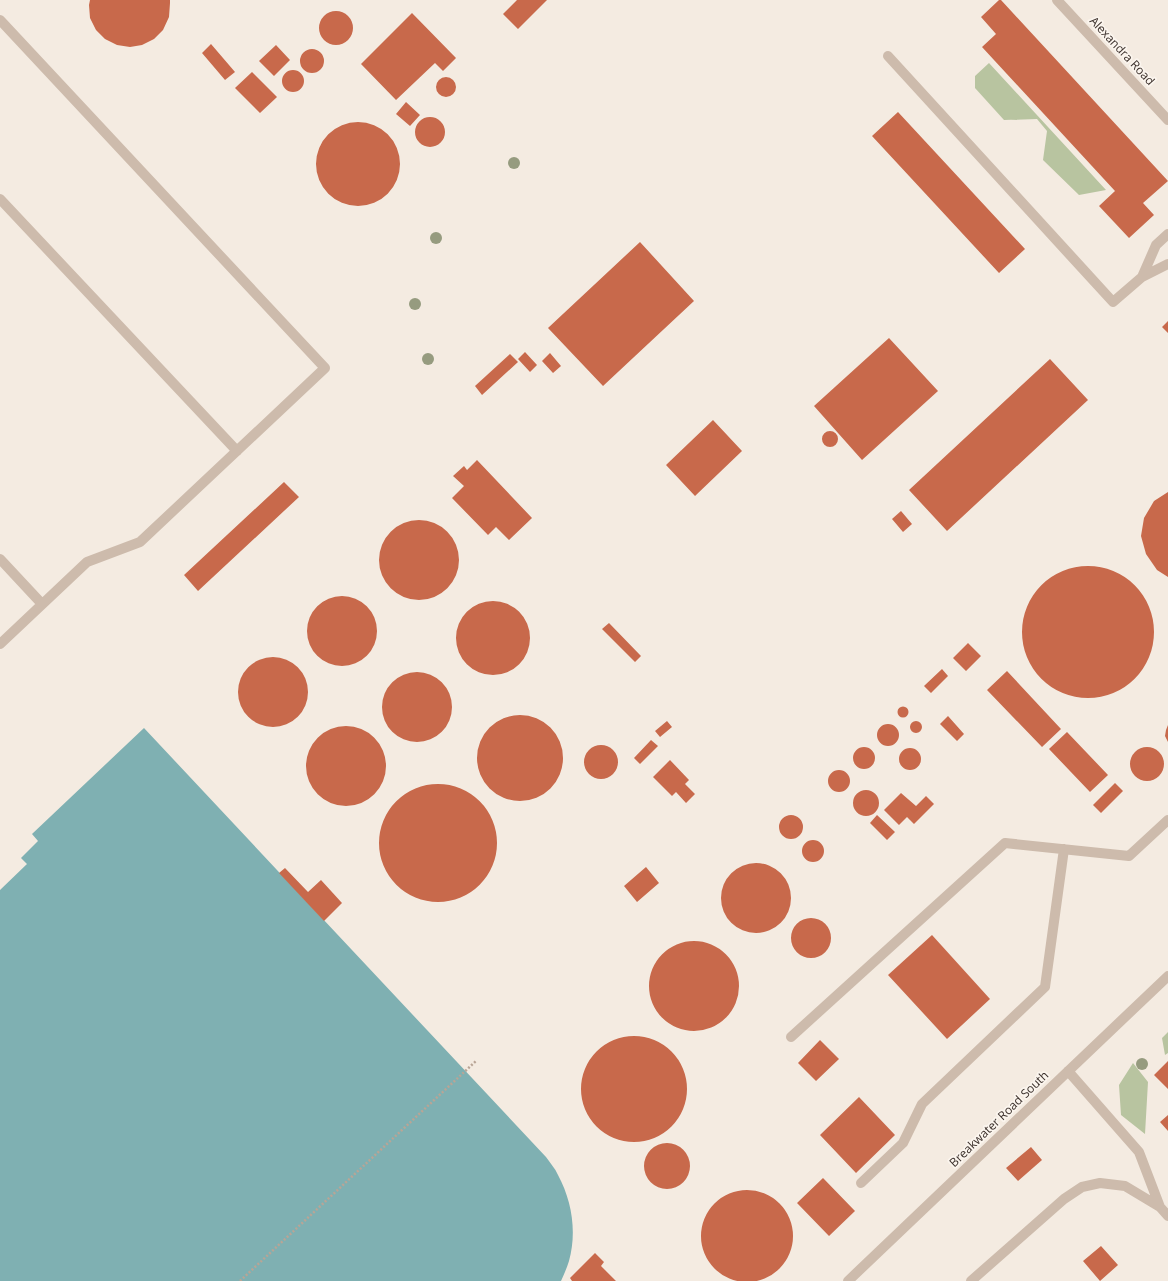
<svg xmlns="http://www.w3.org/2000/svg" width="1168" height="1281" font-family="'Open Sans',sans-serif">
<rect width="100%" height="100%" fill="#f4ebe1"/>
<path fill="#b8c4a0" d="M989 63 1106 190 1079 195 1043 160 1047 131 1037 119 1004 120 975 88V76Z
M1168 1032V1053L1165 1055 1162 1038Z
M1133 1063 1148 1082 1145 1134 1121 1115 1119 1085Z"/>
<path fill="#7fb0b2" d="M144 728 546 1157C550 1163 555 1168 558 1175 572 1201 577 1232 569 1261 567 1268 564 1274 561 1281H0V890L27 864 21 858 38 841 32 834Z"/>
<path fill="#c8694b" d="M90 0H170V3L169 17 163 30 154 39 142 45 130 47 117 45 105 39 96 30 90 18 89 5Z
M517 0H547L518 29 503 14Z
M999 0H1001L1168 181 1143 203 1154 215 1129 238 1099 206 1115 191 982 47 996 34 981 17Z
M319 28a17 17 0 1 1 34 0a17 17 0 1 1-34 0Z
M412 13 456 58 443 71 435 63 396 100 361 64Z
M211 44 235 72 225 80 202 53Z
M276 45 290 60 274 76 259 61Z
M300 61a12 12 0 1 1 24 0a12 12 0 1 1-24 0Z
M282 81a11 11 0 1 1 22 0a11 11 0 1 1-22 0Z
M252 72 277 97 260 113 235 88Z
M436 87a10 10 0 1 1 20 0a10 10 0 1 1-20 0Z
M406 102 420 115 410 126 396 114Z
M898 112 1025 249 999 273 872 136Z
M415 132a15 15 0 1 1 30 0a15 15 0 1 1-30 0Z
M316 164a42 42 0 1 1 84 0a42 42 0 1 1-84 0Z
M640 242 694 301 603 386 548 328Z
M1168 321V333L1162 327Z
M889 338 938 391 862 460 814 406Z
M525 352 537 365 530 372 518 359Z
M550 353 561 366 553 373 542 361Z
M510 354 518 362 482 395 475 386Z
M1050 359 1088 400 947 531 909 490Z
M713 420 742 451 695 496 666 465Z
M822 439a8 8 0 1 1 16 0a8 8 0 1 1-16 0Z
M477 460 532 518 509 540 496 527 488 535 452 498 464 486 453 476 464 466 467 470Z
M284 482 299 497 198 591 184 575Z
M1168 492V577L1157 570 1146 554 1141 536 1144 518 1154 501Z
M901 511 912 524 903 532 892 519Z
M379 560a40 40 0 1 1 80 0a40 40 0 1 1-80 0Z
M1022 632a66 66 0 1 1 132 0a66 66 0 1 1-132 0Z
M307 631a35 35 0 1 1 70 0a35 35 0 1 1-70 0Z
M456 638a37 37 0 1 1 74 0a37 37 0 1 1-74 0Z
M609 623 641 656 635 662 602 629Z
M968 643 981 656 966 671 953 658Z
M238 692a35 35 0 1 1 70 0a35 35 0 1 1-70 0Z
M942 669 948 676 931 693 924 686Z
M1007 671 1061 729 1042 747 987 690Z
M382 707a35 35 0 1 1 70 0a35 35 0 1 1-70 0Z
M897.5 712a5.5 5.5 0 1 1 11 0a5.5 5.5 0 1 1-11 0Z
M477 758a43 43 0 1 1 86 0a43 43 0 1 1-86 0Z
M948 716 964 734 957 741 940 724Z
M910 727a6 6 0 1 1 12 0a6 6 0 1 1-12 0Z
M667 721 672 727 660 737 655 731Z
M877 735a11 11 0 1 1 22 0a11 11 0 1 1-22 0Z
M1168 725V742L1165 736 1166 730Z
M306 766a40 40 0 1 1 80 0a40 40 0 1 1-80 0Z
M1067 732 1108 775 1090 792 1049 749Z
M651 740 658 746 640 764 634 758Z
M584 762a17 17 0 1 1 34 0a17 17 0 1 1-34 0Z
M1130 764a17 17 0 1 1 34 0a17 17 0 1 1-34 0Z
M853 758a11 11 0 1 1 22 0a11 11 0 1 1-22 0Z
M899 759a11 11 0 1 1 22 0a11 11 0 1 1-22 0Z
M670 760 689 780 685 784 695 794 686 803 676 792 672 796 653 777Z
M828 781a11 11 0 1 1 22 0a11 11 0 1 1-22 0Z
M1115 783 1123 791 1101 813 1093 805Z
M379 843a59 59 0 1 1 118 0a59 59 0 1 1-118 0Z
M853 803a13 13 0 1 1 26 0a13 13 0 1 1-26 0Z
M901 793 916 806 926 796 934 804 914 824 907 817 899 825 884 810Z
M779 827a12 12 0 1 1 24 0a12 12 0 1 1-24 0Z
M877 815 895 832 887 840 870 823Z
M802 851a11 11 0 1 1 22 0a11 11 0 1 1-22 0Z
M721 898a35 35 0 1 1 70 0a35 35 0 1 1-70 0Z
M646 867 659 883 637 902 624 886Z
M285 868 308 892 321 880 342 903 324 921 279 873Z
M791 938a20 20 0 1 1 40 0a20 20 0 1 1-40 0Z
M932 935 990 999 947 1039 888 975Z
M649 986a45 45 0 1 1 90 0a45 45 0 1 1-90 0Z
M581 1089a53 53 0 1 1 106 0a53 53 0 1 1-106 0Z
M820 1040 839 1059 816 1081 798 1063Z
M1168 1061V1089L1154 1075Z
M859 1097 895 1135 856 1173 820 1135Z
M1168 1115V1131L1160 1122Z
M644 1166a23 23 0 1 1 46 0a23 23 0 1 1-46 0Z
M1031 1147 1042 1160 1018 1181 1006 1168Z
M823 1178 855 1211 829 1236 797 1203Z
M701 1236a46 46 0 1 1 92 0a46 46 0 1 1-92 0Z
M1101 1246 1118 1265 1100 1281 1083 1261Z
M595 1253 604 1262 601 1266 616 1281H572L570 1278Z"/>
<g fill="none" stroke-linecap="round" stroke-linejoin="round">
<path stroke="#b9a596" stroke-width="2.5" stroke-dasharray="2 2" stroke-linecap="butt" d="M240 1281 476 1061"/>
<path stroke="#cdbbac" stroke-width="10" d="M1057 0 1168 120
M0 20 325 368 140 542 87 562 0 644
M888 56 1113 302 1142 277
M0 199 237 451
M1168 234 1156 245 1142 277 1168 264
M0 559 42 604
M791 1037 1005 843 1129 856 1168 820
M1068 1071 1139 1152 1160 1207 1168 1216
M861 1183 903 1143 922 1104 1045 987 1064 849
M848 1281 1168 976
M971 1281 1064 1199 1082 1187 1100 1183 1125 1186 1160 1207"/>
</g>
<g fill="#969b7f">
<circle cx="514" cy="163" r="6"/>
<circle cx="436" cy="238" r="6"/>
<circle cx="415" cy="304" r="6"/>
<circle cx="428" cy="359" r="6"/>
<circle cx="1142" cy="1064" r="6"/>
</g>
<g text-anchor="middle" stroke-width="3.5" stroke-linejoin="round" paint-order="stroke">
<g font-size="12" fill="#3b302b" stroke="#fbf5ee">
<text transform="translate(1122 51) rotate(47)" y="4">Alexandra Road</text>
<text transform="translate(999 1119) rotate(-44)" y="4">Breakwater Road South</text>
</g>
</g>
</svg>
